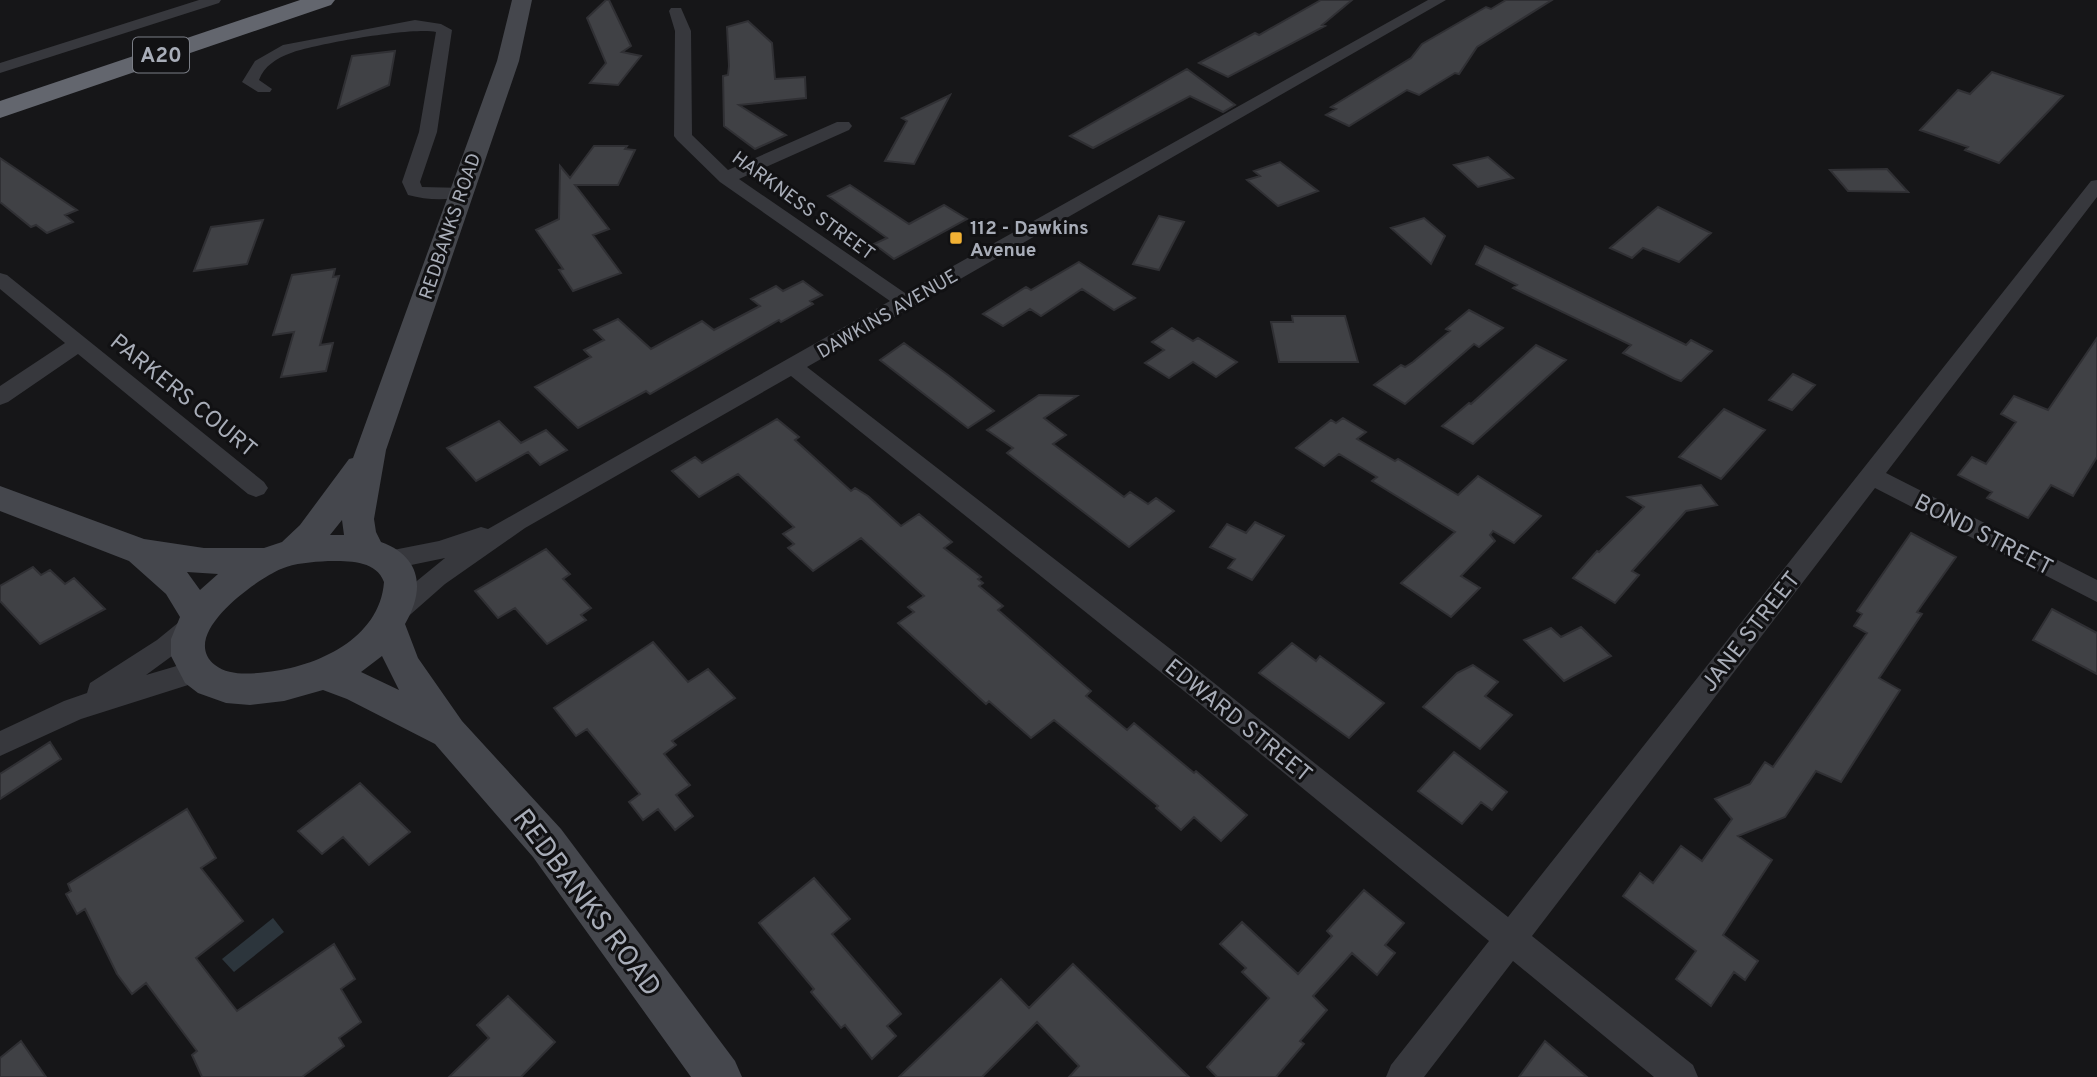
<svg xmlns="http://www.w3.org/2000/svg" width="2097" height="1077" font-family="Overpass,sans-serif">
<rect width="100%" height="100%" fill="#161618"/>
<path fill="#2c353c" d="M273 918 284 932 234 972 222 959Z"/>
<path fill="#404145" stroke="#303034" stroke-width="2" d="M606 0H609L631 46 622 52 641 56 618 85 590 83 606 63 587 18Z
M1321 0H1352L1322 25 1325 26 1228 77 1199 63 1255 33 1259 35Z
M1506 0H1552L1477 47 1459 74 1455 73 1419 95 1407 90 1349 126 1326 115 1336 109 1331 107 1411 58 1422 44 1486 7 1491 9Z
M748 21 772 43 775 79 805 77 806 98 739 105 786 135 755 149 724 126 723 76 728 75 729 66 727 27Z
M395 51 389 85 338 108 352 56Z
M1187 69 1235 105 1223 112 1190 96 1093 148 1070 136Z
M1992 72 2063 96 1999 163 1965 150 1968 147 1920 130 1958 90 1970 94Z
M950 95 914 164 885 161 907 121 902 118Z
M594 146H627L625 149 635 150 618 185H575L609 229 593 235 621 273 573 291 559 270 563 269 536 230 559 219 560 166 570 178Z
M1488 157 1513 178 1478 187 1454 165Z
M0 158 77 210 65 215 73 222 47 233 36 225 31 227 0 202Z
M1280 162 1318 191 1278 206 1247 180 1260 176 1254 171Z
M1887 169 1908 192 1848 191 1830 170Z
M850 185 909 224 944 205 967 219 894 259 874 244 887 238 828 196Z
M1658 207 1711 233 1679 262 1643 248 1632 258 1610 248Z
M1159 216 1184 222 1159 270 1133 264Z
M1424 218 1445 236 1431 264 1391 228Z
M263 220 247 264 194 271 211 227Z
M1485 246 1686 345 1691 340 1712 351 1681 381 1675 379 1623 353 1631 345 1513 288 1517 285 1476 264Z
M1079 262 1135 298 1114 310 1082 289 1041 316 1030 309 1003 326 983 314 1026 287 1031 290Z
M335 269 333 277 339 276 320 345 333 343 326 371 281 377 294 332 273 335 292 275Z
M803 281 822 295 810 301 813 304 781 322 779 320 650 394 646 391 578 428 535 387 591 357 584 350 604 340 594 330 618 319 651 349 702 321 714 330 760 306 751 299 776 286 783 291Z
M1469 310 1503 328 1479 347 1474 344 1405 404 1374 385 1401 365 1405 367 1413 362 1450 331 1446 329Z
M1292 316H1345L1358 362H1279L1271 322H1293Z
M1172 328 1193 341 1198 338 1237 362 1216 377 1193 362 1169 378 1145 363 1164 350 1152 342Z
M2097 338V457L2073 496 2051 485 2028 518 1987 498 1992 492 1958 475 1972 457 1986 464 2016 422 2001 414 2014 396 2048 410Z
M904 343 948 375 994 411 968 428 880 360Z
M1536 345 1566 360 1473 444 1442 426 1469 403 1471 404Z
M1793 374 1815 385 1792 410 1769 400Z
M1039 395 1077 396 1044 418 1066 435 1053 444 1124 497 1130 492 1148 504 1156 498 1174 511 1129 547 1007 453 1013 448 987 430Z
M1724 409 1765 430 1721 479 1679 457Z
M1343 418 1366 432 1357 439 1395 461 1398 459 1458 495 1478 476 1541 516 1514 543 1493 531 1490 535 1495 541 1461 576 1480 588 1451 617 1401 583 1455 532 1372 481 1377 477 1339 454 1324 466 1296 448 1331 420 1336 423Z
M777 419 799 437 795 440 851 491 855 488 868 496 901 526 919 514 952 542 944 548 981 577 978 579 983 583 979 586 1003 606 998 610 1091 691 1086 696 1127 730 1134 723 1194 773 1196 771 1247 815 1221 841 1194 817 1181 830 1156 808 1158 806 1054 720 1031 738 989 701 986 704 898 623 914 612 908 607 924 596 861 538 813 571 788 548 794 544 783 534 794 527 738 474 699 497 672 471 695 457 702 463Z
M499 421 521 443 546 430 567 450 540 465 528 452 476 481 447 448Z
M1701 485 1717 505 1686 511 1632 571 1639 575 1615 603 1573 578 1597 551 1599 552 1644 507 1628 497Z
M1255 522 1284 536 1252 580 1228 568 1235 559 1210 547 1227 524 1246 533Z
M1911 533 1956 557 1917 612 1922 614 1879 678 1900 690 1841 782 1816 771 1785 817 1738 836 1772 860 1723 935 1758 961 1745 980 1734 972 1711 1006 1676 979 1696 951 1623 896 1640 873 1653 883 1681 846 1702 861 1732 819 1715 799 1750 784 1765 762 1773 767 1867 633 1854 626 1862 614 1857 611Z
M546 549 570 574 563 579 591 608 581 615 586 620 547 644 515 608 498 618 475 591Z
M33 567 41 575 50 570 65 584 74 578 105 609 40 644 0 601V586Z
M2052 609 2097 633V674L2033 640Z
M1581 627 1611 656 1564 681 1524 640 1551 628 1561 637Z
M653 642 688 682 708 669 735 698 672 741 676 745 664 754 690 785 676 795 693 816 675 830 658 809 643 820 629 802 640 794 587 729 576 736 554 708Z
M1292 643 1316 661 1320 656 1384 703 1349 738 1259 673Z
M1473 665 1498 682 1485 696 1512 715 1480 749 1423 707 1457 673Z
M50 742 61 759 0 799V774Z
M1454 752 1507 792 1492 810 1481 802 1462 824 1418 791Z
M360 783 410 832 369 865 343 837 322 854 298 831Z
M187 809 216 858 201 868 243 921 196 958 237 1011 334 944 355 979 341 989 361 1022 339 1038 344 1046 302 1077H202L192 1055 197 1051 146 983 132 994 117 974 85 909 77 914 66 894 71 891 68 884Z
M814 878 850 919 832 934 901 1014 887 1026 896 1036 872 1059 845 1025 841 1028 811 992 814 989 759 923Z
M1364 890 1404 923 1385 945 1395 953 1377 975 1352 953 1313 996 1327 1010 1300 1041 1304 1044 1276 1077H1217L1207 1067 1269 998 1242 972 1246 968 1220 944 1242 922 1298 974 1332 936 1327 931Z
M1073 964 1189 1077H1069L1079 1066 1037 1022 982 1077H899L1001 979 1029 1008Z
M508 996 555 1042 521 1077H449L489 1038 477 1025Z
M21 1041 46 1077H0V1058Z
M1545 1041 1587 1077H1519Z"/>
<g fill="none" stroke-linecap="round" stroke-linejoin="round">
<path fill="#37383d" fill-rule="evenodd" d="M199 0H221L219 3 0 73V63Z
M1428 0H1446L807 367 1204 675 1508 917 2091 181 2097 180V197L1886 473 2097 580V602L1875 488 1532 936 1693 1065 1698 1077H1654L1513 961 1424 1077H1386L1391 1065 1489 941 1184 691 791 376 525 528 445 584 403 621 394 624 385 621 381 614 385 607 445 558 387 570 378 567 375 560 378 553 439 541 481 527 488 529 890 301 720 182 677 140 674 136 675 31 669 11 671 8H681L691 31 692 135 728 170 837 122H849L852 126 849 130 739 179 905 293Z
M415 20 441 24 452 30 437 132 420 182 422 187 465 188 468 192 465 196C446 201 427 200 408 195L402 182 419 132 436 32C412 27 316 44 291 53 277 58 264 66 259 80L272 89 270 92H258L242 82 255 61 283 45Z
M0 273 7 275 264 482 268 488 264 494 256 497 248 494 78 354 8 402 0 405V386L65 343 0 289Z
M193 615 202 618 206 626 202 634 146 675 197 660 207 663 210 671 207 679 81 719 0 756V731L64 701 87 693 90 683 157 640 184 618Z"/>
<path fill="#45474d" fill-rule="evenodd" d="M512 0H532L519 61 386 450 374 519 376 532 381 542C422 557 425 590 405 624L418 658 462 721 561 829 735 1061 742 1077H691L533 857 435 744 347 699 323 690 284 701 250 705 226 703 198 693 185 683 171 656V639L180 617 166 594 129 561 0 511V486L144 539 204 548H264L282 542 300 525 349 459 353 458 497 61ZM342 520 344 535H330ZM328 561C348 561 376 560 384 582 380 639 316 667 267 672 250 674 229 676 215 665 177 635 257 579 281 569 295 563 312 562 328 561ZM187 572 218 574 200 590ZM382 656 399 690 361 672Z"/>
<path fill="#63666e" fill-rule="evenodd" d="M300 0H335L331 5 0 118V101Z"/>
</g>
<rect fill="#f2b134" stroke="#111113" stroke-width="2.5" x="949" y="231" width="14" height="14" rx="3.5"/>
<g text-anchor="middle" stroke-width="6" stroke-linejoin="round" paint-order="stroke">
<g font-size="19" fill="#a8adb8" stroke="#111113">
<text transform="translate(804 205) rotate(36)" y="7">HARKNESS STREET</text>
<text transform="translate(449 226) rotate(-71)" y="7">REDBANKS ROAD</text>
<text transform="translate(887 313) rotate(-30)" y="7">DAWKINS AVENUE</text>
</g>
<g font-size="19" font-weight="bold" fill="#a8adb8" stroke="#111113" text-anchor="start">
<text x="970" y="234">112 - Dawkins<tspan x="970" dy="22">Avenue</tspan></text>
</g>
<rect fill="#111113" stroke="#7b7e86" stroke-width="2" x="133" y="37.5" width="56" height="35" rx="5"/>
<g font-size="21" font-weight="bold" fill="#a8adb8">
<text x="161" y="62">A20</text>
</g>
<g font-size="23" fill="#a8adb8" stroke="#111113">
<text transform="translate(184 395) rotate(39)" y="8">PARKERS COURT</text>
<text transform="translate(1984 534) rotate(27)" y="8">BOND STREET</text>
<text transform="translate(1750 631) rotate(-52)" y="8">JANE STREET</text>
<text transform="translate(1239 720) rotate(39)" y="8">EDWARD STREET</text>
</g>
<g font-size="28" fill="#a8adb8" stroke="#111113">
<text transform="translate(588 902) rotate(53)" y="10">REDBANKS ROAD</text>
</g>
</g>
</svg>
